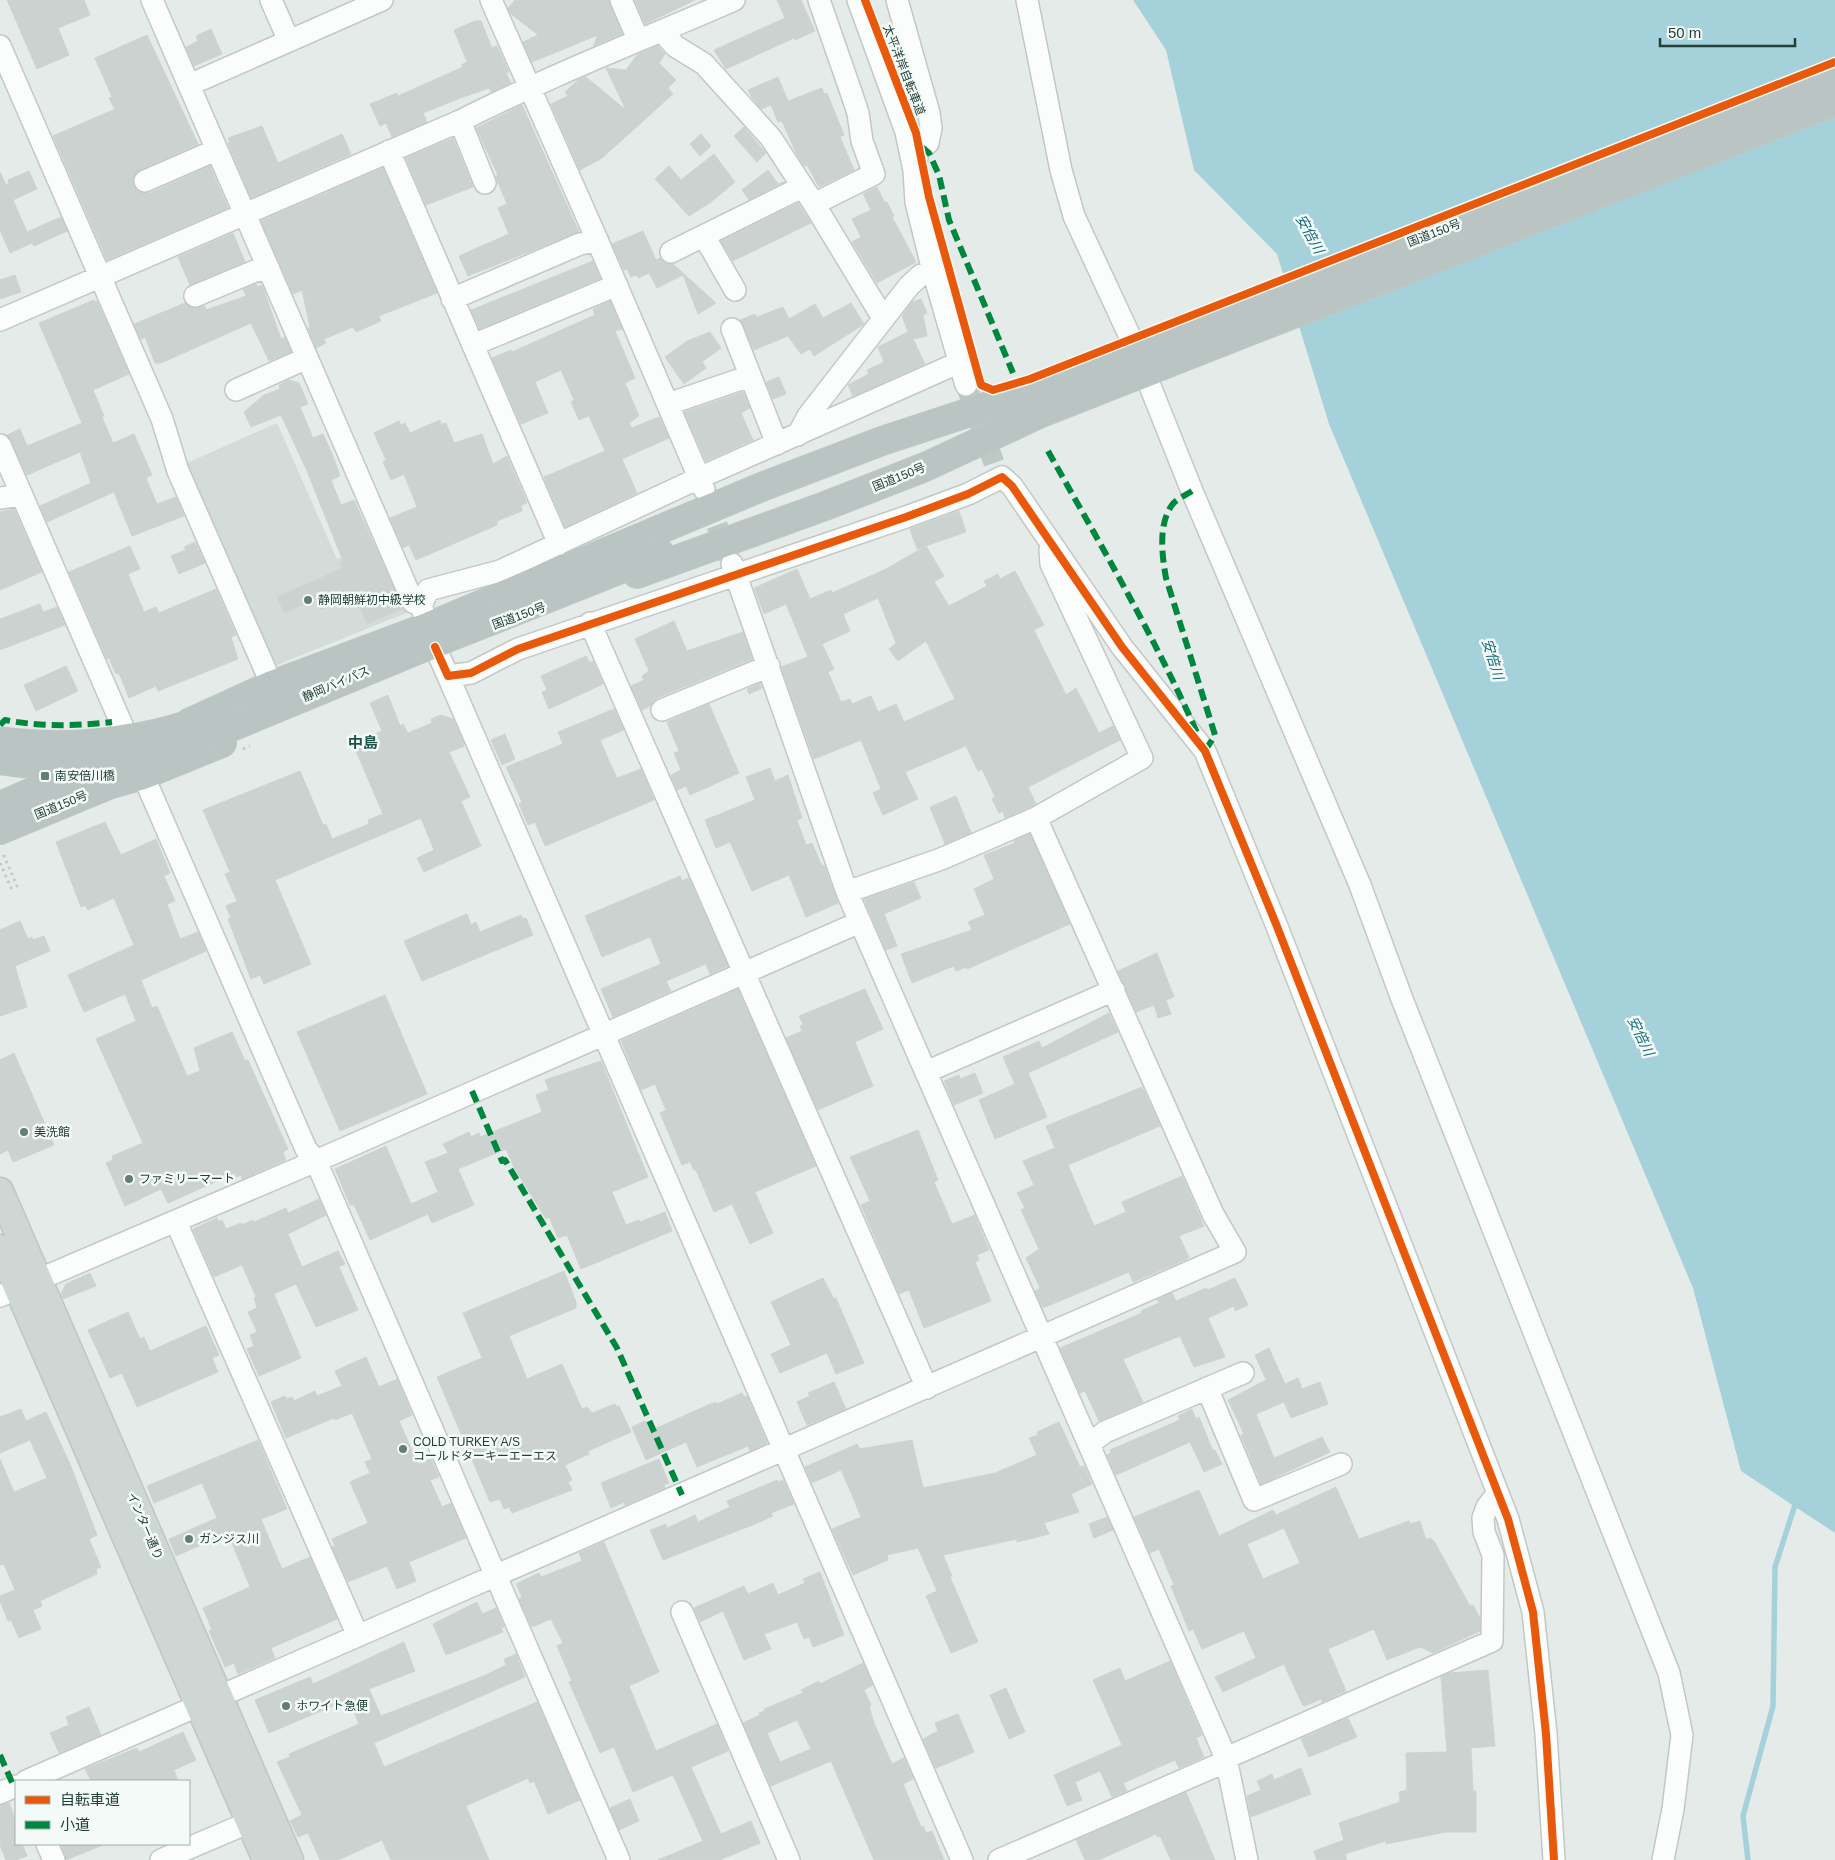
<svg xmlns="http://www.w3.org/2000/svg" width="1835" height="1860" font-family="Arial,'Noto Sans JP',sans-serif">
<rect width="100%" height="100%" fill="#e5ebe8"/>
<path fill="#d3dcd8" d="M277 423 337 559 382 542 411 611 272 667 185 464Z"/>
<path fill="#a5d2da" d="M1133 0H1835V1533L1741 1471 1693 1288 1329 424 1277 254 1194 170 1166 50Z"/>
<g fill="none" stroke-linecap="round" stroke-linejoin="round">
<path stroke="#a5d2da" stroke-width="5.5" d="M1748 1860 1743 1816 1773 1706 1775 1567 1795 1505 1792 1500"/>
</g>
<path fill="#ccd2d0" stroke="#ced4d1" fill-rule="evenodd" d="M7 0H84L90 15 58 28 69 55 37 69Z
M515 0H609L622 34 593 46 598 35 532 62 523 42 538 35 510 13 508 8Z
M635 0H695L645 24Z
M777 0H801L815 31 795 40 794 38 726 69 714 50 785 18Z
M475 21H481L492 48 497 46 509 72 506 73 511 83 491 92 489 88 458 99 423 113 427 122 392 137 386 123 380 126 370 104 397 93 398 96 463 67 461 65 467 62 454 30Z
M211 29 222 54 194 66 186 47 198 41 196 36Z
M147 35 198 144 140 170 133 179 134 186 138 191 150 193 210 166 228 208 107 260 53 136 115 109 109 98 112 97 95 58Z
M658 46 665 54 659 63 676 80 668 88 673 94 602 158 580 170 551 104 568 96 565 92 578 80 586 77 626 110 606 68 626 70 637 55Z
M778 77 788 101 822 88 824 94 827 93 844 135 840 137 854 170 819 187 807 165 804 166 797 155 782 121 778 122 771 105 761 109 752 98 748 90Z
M522 105 579 232 468 276 459 256 509 234 498 208 507 204 497 180 496 176 498 175 476 128Z
M262 126 278 163 342 134 351 154 251 198 228 143 230 142 228 138Z
M744 127 766 153 757 162 734 136Z
M701 134 711 146 700 156 690 144Z
M453 138 473 187 426 205 406 158Z
M714 154 735 182 711 202 689 216 655 179 669 166 681 180Z
M383 168 437 293 379 316 381 321 356 332 353 327 324 339 326 343 316 348 308 328 310 327 302 290 293 294 261 221Z
M768 170 778 184 784 182 749 200 742 190Z
M29 171 37 189 13 200 27 232 61 217 67 231 34 246 32 243 10 253 0 230V172L6 185 9 183 8 180Z
M877 187 885 203 887 202 894 216 892 217 916 262 877 283 852 242 861 237 852 219 871 210 863 194Z
M798 203 811 223 733 261 721 241Z
M643 231 656 260 660 258 665 263 673 264 716 303 698 314 683 275 657 288 649 273 638 278 637 275 631 277 627 269 624 270 612 244Z
M233 233 245 262 190 285 178 257Z
M593 261 600 279 480 329 471 310Z
M15 275 21 292 0 299V280Z
M256 284 257 287 262 285 281 339 285 337 291 352 269 361 251 323 161 363H155L145 337 141 339 134 324 185 303 194 308 205 306 206 310 246 296 243 289Z
M921 299 927 313 923 315 927 336 913 339 925 364 853 396 848 385 869 374 867 370 884 362 878 347 908 332 902 316 912 302Z
M94 300V302L97 301 129 374 93 390 104 416 102 417 113 443 134 434 152 475 146 478 157 504 176 497 184 516 132 536 114 492 47 522 40 506 91 483 80 452 27 475 7 435 20 429 27 446 82 423 39 323Z
M610 301 622 329 615 331 635 378 625 383 639 416 629 423 632 428 659 417 669 438 622 459 637 493 565 527 544 477 605 451 589 416 579 420 571 402 574 400 561 370 535 382 548 413 521 424 492 358 511 350 512 352 595 315 593 309Z
M851 303 864 324 814 356 810 349 801 354 788 336 754 350 740 320 755 314 757 317 783 307 789 319 815 304 823 318Z
M710 332 721 348 702 362 706 368 684 384 665 357 687 341Z
M779 377 786 394 773 399 766 382Z
M289 380 299 383 308 404 300 407 313 438 323 434 333 456 340 476 331 480 341 505 354 500 403 608 367 624 355 595 321 610 316 599 284 613 277 597 343 568 340 562 343 561 307 471 281 415 251 427 244 412 264 395 280 389 279 385Z
M743 392 750 408 741 413 753 440 706 461 684 412Z
M440 420 441 425 446 423 454 443 482 434 493 464 507 456 527 503 521 505 522 511 497 521V525L416 560 409 545 403 548 390 518 417 507 404 474 391 480 383 462 386 460 374 433 399 421 401 425 405 423 410 433Z
M14 509 42 572 0 590V512Z
M959 511 966 532 917 549 910 529Z
M195 542 205 563 179 574 171 556 186 550 184 547Z
M130 546 140 569 128 574 144 612 156 607 159 613 216 589 236 635 231 637 238 659 158 691 156 686 129 698 119 673 116 674 109 658 107 659 69 572Z
M926 546 944 576 934 582 949 606 987 586 984 581 998 574 1000 579 1015 571 1044 625 1034 630 1066 695 1076 688 1099 733 1113 726 1120 740 1028 787 1036 804 1005 818 1003 811 999 813 992 799 995 797 982 769 978 771 966 746 905 772 918 799 883 815 873 793 881 789 861 740 814 759 781 667 808 657 786 604 764 614 754 588 797 569 810 599 831 590 832 593 884 570ZM878 598 896 643 889 649 898 661 926 641 955 699 904 722 896 704 878 712 871 696 852 704 850 699 841 702 828 672 834 669 822 644 850 631 843 614Z
M40 604 43 612 57 607 65 625 0 650V619Z
M674 621 687 651 743 632 752 659 657 698 650 706 642 710 631 686 644 680 642 676 649 671 635 639Z
M586 656 590 663 593 661 603 684 549 709 542 692 547 690 541 676Z
M66 666 78 691 36 711 24 685Z
M760 683 762 688 749 694 747 689Z
M388 695 400 726 403 724 408 733 432 723 431 719 441 715 453 719 464 744 463 747 449 752 470 797 461 801 481 846 424 872 417 858 434 850 421 818 275 880 311 964 264 984 260 975 251 979 228 919 231 918 226 906 237 901 225 874 230 872 203 810 300 771 323 825 326 824 332 839 369 824 368 820 383 814 353 744 382 731 370 703Z
M709 704 739 773 690 795 686 786 677 790 671 775 681 770 674 753 679 751 667 722Z
M614 709 624 730 600 740 609 761 617 778 641 769 654 800 545 846 535 822 528 825 519 804 522 802 506 767 563 744 558 732Z
M505 734 515 759 502 765 491 740Z
M770 768 775 781 788 775 802 818 797 820 806 845 812 843 822 866 824 865 838 903 806 917 789 875 752 891 730 842 716 848 705 820 755 800 746 777Z
M956 796 971 833 945 844 930 807Z
M105 822 121 855 156 839 170 873 164 876 175 901 167 904 180 939 198 932 206 951 141 980 152 1008 157 1006 187 1076 200 1071 194 1048 232 1032 245 1061 248 1060 288 1149 283 1152 286 1160 242 1179 241 1175 236 1177 235 1173 168 1203 161 1189 125 1206 106 1163 113 1160 112 1156 143 1143 96 1039 136 1021 125 994 84 1012 68 975 134 945 114 898 88 910 85 905 81 907 56 842Z
M1030 834 1070 924 967 969 966 967 956 971 954 966 912 983 901 954 972 930 968 922 985 915 974 889 994 879 984 855 1015 843 1014 841Z
M680 876 682 881 689 878 728 966 710 974 706 964 666 981 671 991 613 1017 601 989 661 964 650 937 602 957 585 916Z
M914 882 921 898 884 914 897 946 886 950 864 899Z
M467 914 471 925 476 922 480 932 521 915 523 919 526 918 533 935 422 981 404 941Z
M20 921 28 939 32 937 33 940 44 936 50 951 15 966 27 1007 0 1016V930Z
M1157 953 1174 997 1166 1000 1171 1014 1158 1018 1154 1005 1136 1012 1118 971Z
M738 989 816 1166 755 1192 773 1233 750 1244 732 1204 714 1212 696 1170H694L690 1162 682 1165 660 1113 666 1110 655 1084 641 1090 621 1041Z
M865 989 883 1029 855 1042 873 1086 818 1110 786 1038 802 1031 800 1026 803 1024 799 1016Z
M385 995 427 1094 340 1131 297 1032Z
M1109 1013 1118 1032 1028 1073 1047 1117 995 1139 979 1100 1015 1084 1003 1057 1039 1041 1042 1048Z
M14 1053 54 1145 13 1162 8 1150 0 1154V1060Z
M601 1061 648 1177 612 1192 626 1225 639 1220 640 1222 665 1212 672 1231 581 1269 567 1235 558 1238 549 1217 546 1219 514 1167 506 1149 458 1169 474 1205 432 1223 428 1214 370 1240 354 1205H350L335 1169 386 1146 411 1204 438 1192 425 1162 448 1153 443 1144 469 1132 471 1137 479 1133 480 1137 542 1112 536 1095 549 1090 545 1080Z
M975 1073 983 1093 954 1105 944 1081 959 1075 960 1079Z
M1142 1087 1160 1126 1068 1165 1094 1226 1126 1212 1122 1202 1182 1176 1204 1226 1179 1236 1189 1257 1185 1260 1133 1282 1129 1272 1043 1308 1035 1291 1040 1288 1026 1258 1039 1249 1021 1210 1025 1208 1017 1193 1034 1185 1023 1161 1055 1148 1046 1126Z
M918 1130 938 1180 934 1182 952 1224 975 1215 977 1221 989 1250 977 1255 979 1260 975 1262 991 1301 924 1328 909 1290 899 1294 882 1254 861 1205 870 1201 850 1157Z
M319 1199 326 1215 288 1234 302 1267 338 1251 345 1264 339 1267 358 1310 316 1327 296 1284 274 1294 301 1358 259 1376 247 1349 254 1346 250 1335 257 1332 248 1312 257 1308 254 1298 256 1297 242 1265 214 1277 193 1229 217 1218 219 1222 222 1220 226 1229 241 1223 242 1225 253 1220 254 1222 286 1208 288 1213Z
M564 1271 576 1302V1308L509 1336 527 1379 562 1364 582 1409 587 1407 592 1413 615 1404 617 1407 619 1406 631 1432 588 1451 589 1454 565 1465 572 1480 568 1482 572 1490 512 1513 509 1507 504 1509 500 1499 490 1502 437 1377 482 1358 463 1313Z
M90 1273 96 1286 63 1299 61 1294 66 1284Z
M823 1278 834 1299 836 1298 864 1363 836 1374 827 1353 780 1373 771 1354 791 1345 771 1302Z
M1235 1278 1248 1305 1235 1311 1234 1306 1208 1318 1225 1357 1194 1367 1180 1336 1123 1359 1143 1402 1099 1421 1085 1391 1080 1393 1060 1348 1142 1313 1141 1311 1159 1303 1157 1300 1172 1293 1176 1301 1206 1288 1208 1290Z
M128 1312 140 1339 144 1337 150 1351 206 1326 219 1355 212 1358 218 1372 137 1407 122 1373 110 1378 88 1330Z
M1269 1348 1285 1384 1298 1378 1302 1389 1320 1382 1328 1404 1291 1418 1284 1402 1256 1414 1274 1458 1322 1437 1330 1452 1261 1484 1241 1435 1244 1434 1228 1400 1266 1380 1255 1355Z
M366 1357 379 1387 397 1379 412 1415 399 1421 418 1464 431 1459 439 1477 430 1480 442 1507 451 1503 466 1538 409 1562 416 1581 397 1589 387 1566 348 1582 332 1547 335 1546 332 1539 368 1523 350 1482 370 1473 365 1462 372 1459 352 1413 335 1420 334 1418 286 1438 271 1402 285 1396 287 1399 292 1397 294 1401 315 1391 317 1396 342 1386 335 1371Z
M834 1382 846 1409 807 1425 797 1402 810 1396 808 1393Z
M742 1393 744 1397 747 1396 767 1443 750 1451 748 1446 697 1467 686 1442 646 1460 632 1427 645 1421 650 1431 708 1405 716 1402 717 1404Z
M21 1409 26 1421 46 1412 70 1464 97 1535 89 1539 101 1567 96 1569 97 1574 40 1601 42 1606 33 1610 41 1629 19 1638 11 1620 8 1621 0 1601V1596L15 1590 4 1564 0 1565V1459L14 1492 47 1478 30 1440 0 1453V1417Z
M1192 1409 1196 1419 1199 1417 1213 1451 1215 1450 1222 1464 1204 1472 1190 1442 1116 1475 1107 1455 1111 1453 1110 1450 1180 1420 1178 1416Z
M1059 1422 1080 1467 1084 1466 1092 1484 1071 1494 1079 1512 1044 1523 1049 1534 1017 1542V1539L943 1555 952 1576 950 1577 978 1642 951 1653 926 1596 937 1591 918 1548 887 1555 888 1560 853 1575 832 1529 861 1517 850 1490 841 1470 812 1483 805 1467 857 1444 860 1449 912 1440 923 1488 995 1473 1037 1455 1029 1438 1038 1435 1037 1432Z
M258 1440 287 1509 261 1519 282 1569 310 1557 337 1619 271 1648 275 1658 238 1674 234 1663 225 1667 209 1631 212 1630 203 1608 250 1587 228 1533 176 1556 169 1539 217 1518 202 1483 154 1503 147 1486Z
M659 1459 669 1483 664 1485 665 1488 625 1505 624 1502 611 1508 601 1483Z
M777 1480 778 1482 783 1480 794 1504 771 1513 773 1516 755 1524 663 1560 650 1530 666 1524 667 1528 695 1515 698 1522 730 1507 727 1501Z
M1336 1487 1359 1539 1409 1521 1410 1524 1420 1521 1426 1540 1430 1538 1434 1541 1470 1606 1473 1605 1480 1618V1631L1433 1653 1420 1647 1387 1660 1374 1629 1328 1649 1346 1691 1322 1702 1321 1699 1304 1706 1302 1704 1284 1664 1223 1692 1215 1677 1256 1658 1244 1631 1202 1649 1193 1629 1189 1631 1171 1586 1174 1585 1159 1549 1150 1553 1134 1517 1199 1490 1219 1536 1273 1510 1276 1515ZM1284 1528 1300 1563 1263 1579 1247 1544Z
M1107 1517 1113 1530 1094 1538 1089 1524Z
M604 1542 659 1672 629 1686 656 1751 717 1724 728 1751 691 1767 721 1834 751 1821 760 1843 720 1860H658L703 1841 673 1775 633 1792 614 1747 600 1753 569 1682 572 1681 557 1646 563 1643 551 1619 532 1627 519 1599 522 1597 516 1584 539 1573 541 1577 582 1561 579 1553Z
M820 1572 844 1635 813 1647 809 1637 804 1639 797 1622 764 1634 771 1649 744 1660 723 1611 700 1622 694 1608 744 1586 748 1594 773 1583 778 1595 805 1583 803 1579Z
M477 1602 482 1614 496 1608 504 1627 501 1628 503 1632 446 1655 433 1624Z
M404 1642 415 1671 369 1689 381 1716 486 1675 506 1665 504 1659 516 1654 525 1677 374 1743 384 1767 537 1702 580 1800 548 1814 534 1781 530 1783 528 1778 466 1806 489 1860H391L382 1840 338 1860H320L308 1833 298 1837 290 1821 302 1815 277 1762 290 1757 289 1754 359 1724 349 1699 269 1733 255 1700 310 1677 313 1684Z
M1170 1661 1202 1735 1196 1738 1204 1757 1179 1768 1175 1760 1123 1783 1127 1791 1112 1797 1100 1771 1075 1782 1082 1800 1067 1806 1054 1775 1122 1745 1093 1680 1120 1668 1125 1681Z
M863 1663 873 1685 864 1690 871 1705 869 1706 874 1723 892 1764 904 1758 913 1779 903 1784 921 1827 923 1826 926 1833 932 1831 944 1860H874L831 1761 771 1786 743 1723 760 1715 759 1713 765 1711 764 1709 803 1693 801 1690 819 1681 820 1684ZM797 1720 811 1749 780 1762 767 1733Z
M1488 1670 1495 1746 1471 1748 1473 1791H1476V1832H1446L1386 1844V1841L1345 1854 1347 1860H1317L1314 1851 1344 1840 1339 1823 1400 1802 1399 1792 1407 1790 1406 1753 1447 1752 1441 1677 1450 1673Z
M1006 1688 1025 1732 1009 1739 990 1695Z
M89 1707 101 1735 59 1753 50 1733 69 1725 66 1717Z
M958 1714 974 1752 936 1768 923 1739 938 1731 935 1723Z
M1348 1718 1357 1737 1309 1757 1301 1739Z
M183 1732 196 1760 174 1770 178 1781H91L85 1769 137 1748 139 1752Z
M1301 1768 1311 1794 1251 1817 1247 1796 1261 1790 1257 1781 1272 1774 1274 1780Z
M1186 1792 1215 1860H1171L1160 1836 1157 1837 1156 1834 1099 1860H1085L1076 1840Z
M630 1799 639 1821 619 1830 610 1808Z
M9 1803 16 1822V1844H22L27 1856 16 1860H6L0 1845V1805Z
M61 1844H105L66 1860Z"/>
<g fill="none" stroke-linecap="round" stroke-linejoin="round">
<path stroke="#bec9c5" stroke-width="21" stroke-dasharray="21 11" stroke-linecap="butt" d="M966 385 994 463
M706 495 729 558"/>
<defs>
<path id="minor" d="M152 0 413 602 421 606
M271 0 289 41
M491 0 595 235 704 489
M621 0 638 39
M858 0 906 132 914 170 916 202 933 271 966 385
M897 0 929 113 931 128 928 143 919 149 914 170
M1027 0 1061 170 1074 216 1132 341 1192 491 1360 885 1402 999 1669 1673 1682 1735 1673 1809 1663 1860
M662 31 675 46 704 64 771 138 814 204 883 318
M0 46 162 419 178 471 272 685
M189 85 382 0
M460 121 485 183
M389 151 559 544
M145 181 216 150
M814 204 874 174 862 141 858 113 851 92 819 0
M704 236 735 290
M671 252 802 187
M195 296 255 271 269 269
M452 299 580 244 598 241
M0 320 460 121C549 76 642 40 734 0
M732 329 777 444
M473 345 617 285
M236 390 307 358
M668 404 750 376
M798 435 808 416 909 286 921 275 933 271
M0 445 132 748
M0 498 22 495
M732 564 847 892 1226 1758 1247 1860
M426 619 421 606 428 590 500 571 699 478 960 362
M590 623 927 1388
M435 647 448 676 471 673 518 649 906 517 968 494 1002 477 1012 486 1122 647 1205 751 1276 924 1508 1519 1533 1612 1546 1734 1554 1860
M448 676 962 1860
M662 710 769 666
M143 775 306 1149 316 1161 619 1860
M847 892 941 859 1036 818 1142 758 1051 564 1050 549
M926 1072 1114 990
M176 1222 358 1636
M0 1296 316 1161 860 922
M1207 1388 1254 1500 1341 1464
M1089 1444 1105 1432 1243 1373
M682 1612 789 1860
M26 1781 1235 1252 1213 1214 1036 818
M0 1793 16 1786
M47 1844 54 1860
M161 1860 250 1822
M999 1860 1218 1765 1226 1758 1492 1641 1493 1555 1484 1532 1483 1518 1487 1507 1498 1493"/>
<path id="major" d="M0 1191 290 1860
M0 1248 266 1860"/>
<path id="highway" d="M637 574 825 506 925 467 1041 413
M189 723 272 685 430 626 759 488 882 441 1034 391
M0 806 99 763
M0 830 111 784 143 775 222 743"/>
</defs>
<use href="#minor" stroke="#c2c8c5" stroke-width="24"/>
<use href="#major" stroke="#bdc7c4" stroke-width="29"/>
<use href="#highway" stroke="#bdc7c4" stroke-width="30"/>
<path stroke="#c1cbc8" stroke-width="3" stroke-dasharray="2.5 4" stroke-linecap="butt" d="M243 749 250 746
M0 863 11 888 17 886 2 851"/>
<use href="#minor" stroke="#fbfcfc" stroke-width="21"/>
<use href="#major" stroke="#ced7d4" stroke-width="26"/>
<use href="#highway" stroke="#bac4c2" stroke-width="28"/>
<defs>
<path id="highway-bridge" d="M1034 391 1835 76
M1041 413 1835 101
M0 741C73 751 143 742 212 717
M0 760C73 772 143 759 212 735L432 644 661 553"/>
</defs>
<use href="#highway-bridge" stroke="#bdc7c4" stroke-width="30" stroke-linecap="butt"/>
<use href="#highway-bridge" stroke="#bac4c2" stroke-width="28"/>
<path stroke="#00873e" stroke-width="6" stroke-dasharray="12 6" stroke-linecap="butt" d="M922 147 929 153 939 175 949 220 1013 373
M1048 451C1100 544 1155 637 1198 735
M1192 491C1186 495 1176 499 1172 505 1158 524 1162 556 1166 578L1215 735 1205 751
M0 725 5 720C42 727 76 726 112 722
M472 1091 502 1161 505 1160 617 1348 682 1495
M0 1755 14 1787"/>
<defs>
<path id="cycleway" d="M865 0 916 133 929 197 981 385 993 390 1030 379 1835 62
M435 647 448 676 471 673 518 649 906 517 968 494 1002 477 1012 486 1122 647 1205 751 1276 924 1508 1519 1533 1612 1546 1734 1554 1860"/>
</defs>
<use href="#cycleway" stroke="#f4faf7" stroke-width="11"/>
<use href="#cycleway" stroke="#e8590c" stroke-width="8"/>
</g>
<g fill="#667c76" stroke="#f4faf7" stroke-width="2">
<circle cx="308" cy="600" r="5"/>
<rect x="40" y="771" width="10" height="10" rx="2.5"/>
<circle cx="24" cy="1132" r="5"/>
<circle cx="129" cy="1179" r="5"/>
<circle cx="403" cy="1449" r="5"/>
<circle cx="189" cy="1539" r="5"/>
<circle cx="286" cy="1706" r="5"/>
</g>
<g text-anchor="middle" stroke-width="5" stroke-linejoin="round" paint-order="stroke">
<g font-size="12" fill="#224038" stroke="#f4faf7">
<text transform="translate(904 70) rotate(69)" y="4">太平洋岸自転車道</text>
<text transform="translate(1434 233) rotate(-21)" y="4">国道150号</text>
<text transform="translate(899 477) rotate(-22)" y="4">国道150号</text>
<text transform="translate(519 616) rotate(-20)" y="4">国道150号</text>
<text transform="translate(336 684) rotate(-23)" y="4">静岡バイパス</text>
<text transform="translate(61 805) rotate(-22)" y="4">国道150号</text>
<text transform="translate(145 1526) rotate(67)" y="4">インター通り</text>
</g>
<g font-size="12" fill="#224038" stroke="#f4faf7" text-anchor="start">
<text x="318" y="604">静岡朝鮮初中級学校</text>
<text x="55" y="780">南安倍川橋</text>
<text x="34" y="1136">美洗館</text>
<text x="139" y="1183">ファミリーマート</text>
<text x="413" y="1446">COLD TURKEY A/S<tspan x="413" dy="14">コールドターキーエーエス</tspan></text>
<text x="199" y="1543">ガンジス川</text>
<text x="296" y="1710">ホワイト急便</text>
</g>
<g font-size="14" font-style="italic" fill="#1a6b7d" stroke="#f4faf7">
<text transform="translate(1310 234) rotate(61)" y="5">安倍川</text>
<text transform="translate(1493 659) rotate(73)" y="5">安倍川</text>
<text transform="translate(1641 1036) rotate(64)" y="5">安倍川</text>
</g>
<g font-size="15" font-weight="bold" fill="#1d5246" stroke="#f4faf7">
<text x="363" y="748">中島</text>
</g>
</g>
<rect x="15" y="1780" width="175" height="65" fill="#f4faf7" stroke="#a0b0ab"/>
<rect x="25" y="1796" width="25" height="8" fill="#e8590c" stroke="#a0b0ab"/>
<text x="60" y="1805" font-size="15" fill="#224038">自転車道</text>
<rect x="25" y="1821" width="25" height="8" fill="#00873e" stroke="#a0b0ab"/>
<text x="60" y="1830" font-size="15" fill="#224038">小道</text>
<path d="M1660 38v8h135v-8" fill="none" stroke="#224038" stroke-width="2.5"/>
<text x="1668" y="38" font-size="15" fill="#224038" stroke="#f4faf7" stroke-width="4" paint-order="stroke">50 m</text>
</svg>
